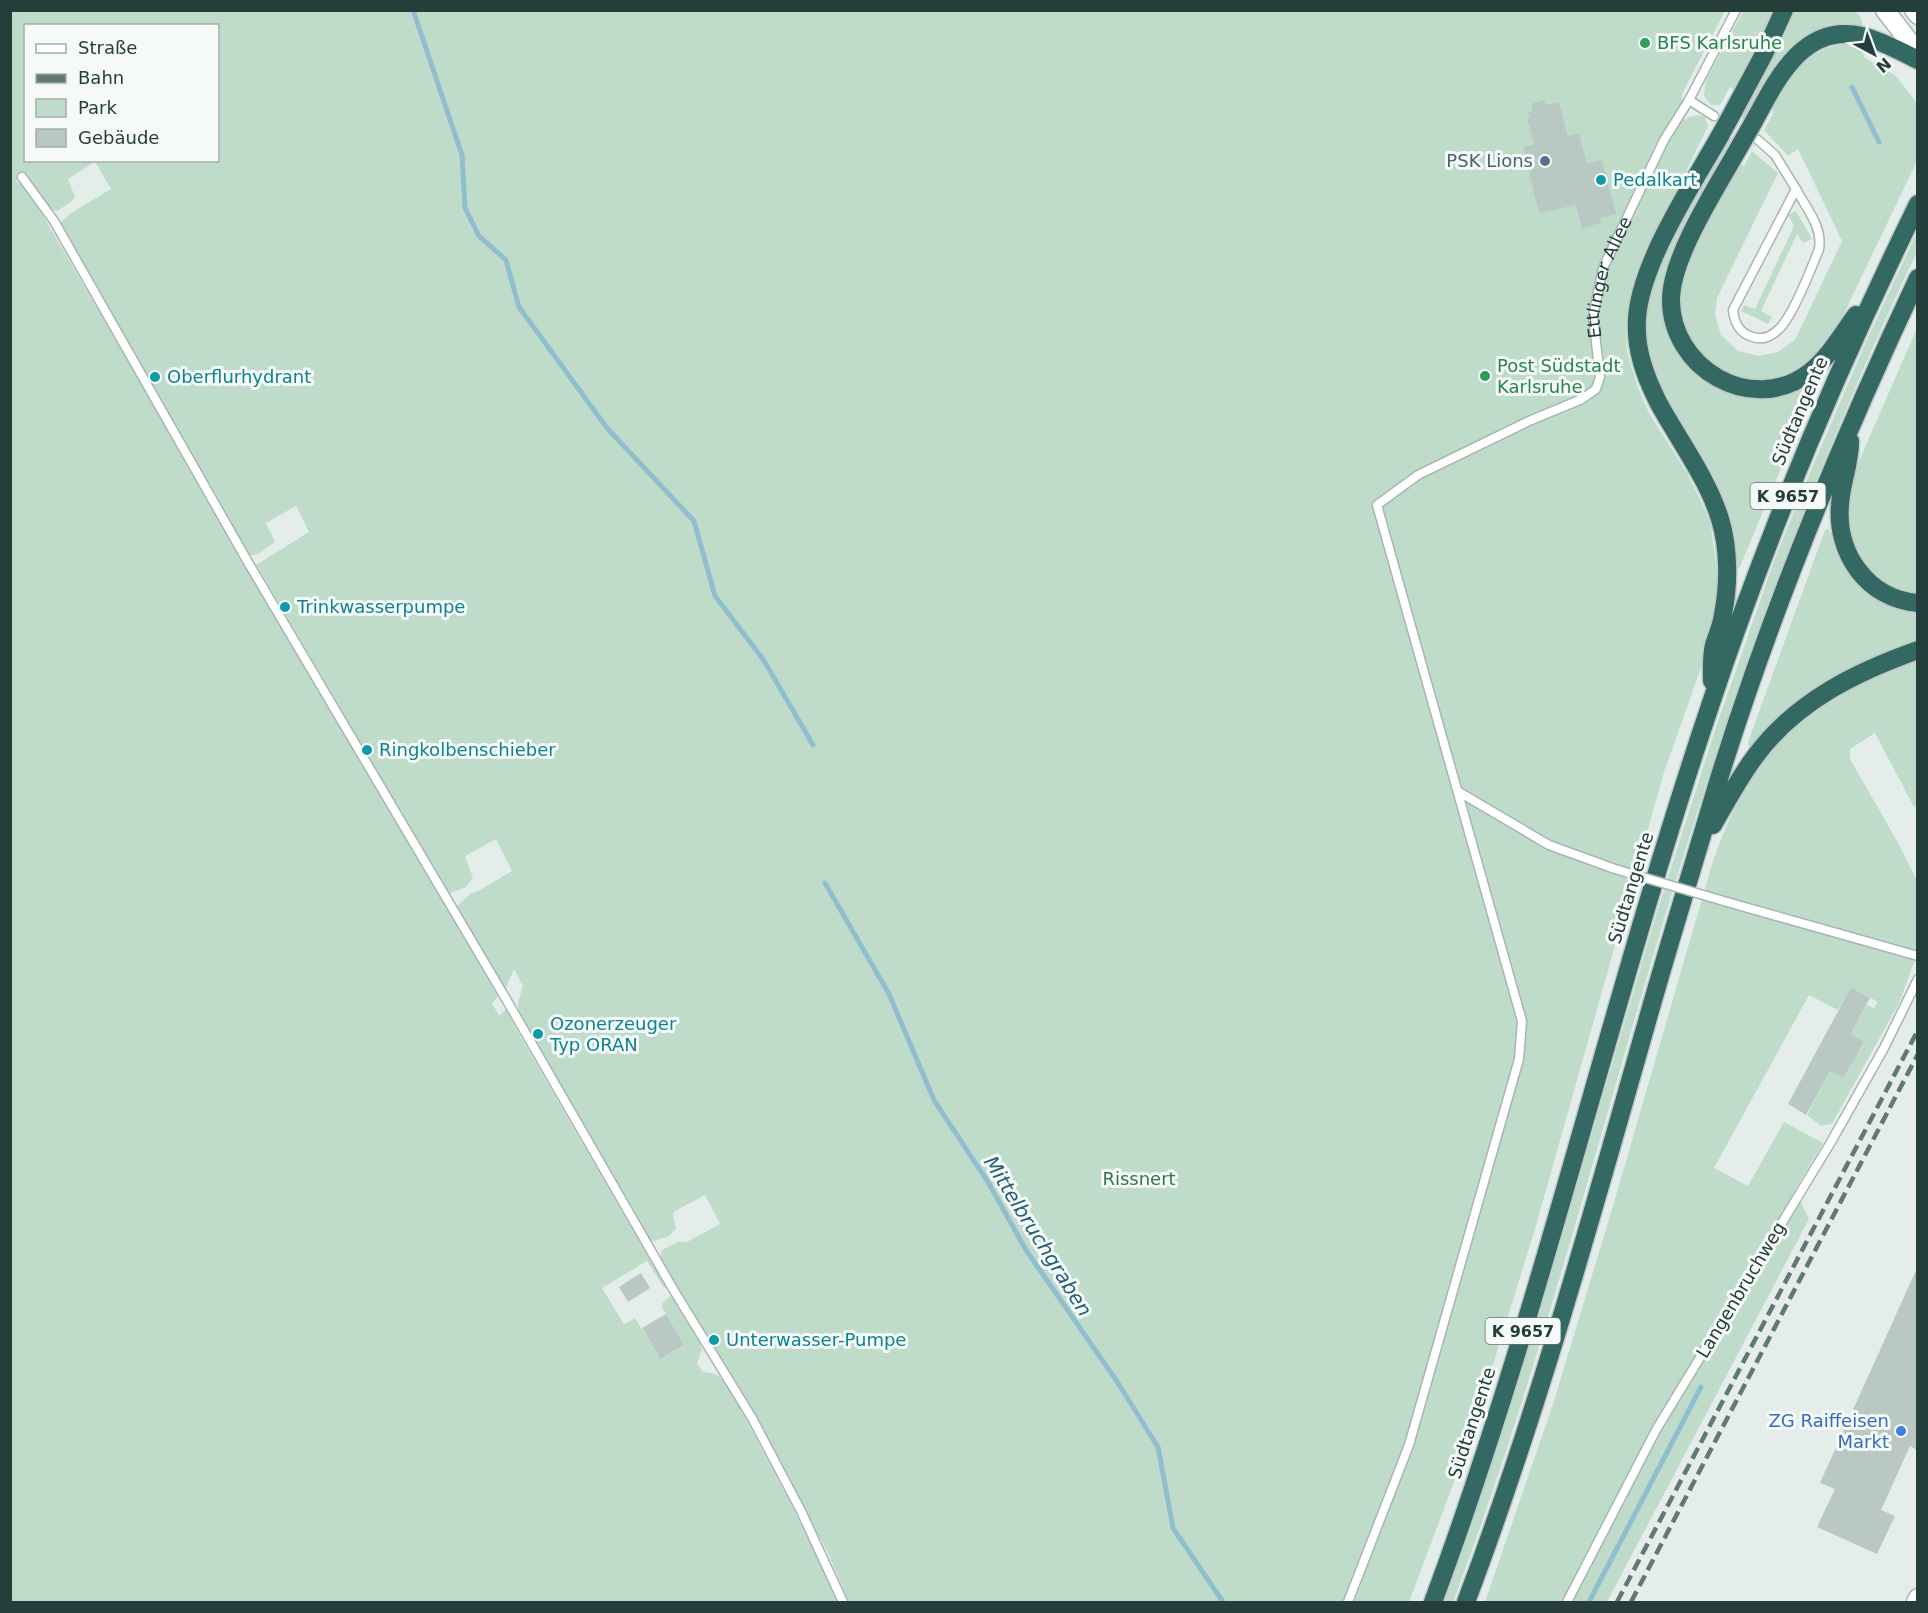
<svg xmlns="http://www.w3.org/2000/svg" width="1928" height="1613" font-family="'DejaVu Sans',sans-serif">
<rect width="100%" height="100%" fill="#e5edea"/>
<path fill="#bfdcca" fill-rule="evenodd" d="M10 11H1725L1682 94V121C1690 117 1696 113 1705 117L1708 126 1640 266 1631 293 1626 326 1627 352 1637 385 1649 413 1687 473 1710 520 1718 578 1712 637 1664 772 1535 1229 1468 1445 1409 1602H849L827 1551 756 1420 660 1258 662 1250 678 1242H687L720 1224 705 1195 675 1211 673 1214 676 1229 669 1236 654 1241 648 1238 519 1013 518 1002 523 986 514 969 505 990 456 907 470 894 480 890 512 871 496 839 465 856 473 878 466 887 449 894 256 565 309 532 296 506 266 523 275 542 258 554 248 556 62 228V221L71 213 111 189 95 162 68 179 75 197 71 202 57 211 49 209 27 174 16 181 28 190 468 943 498 997 492 1003 499 1016 506 1009 517 1031 666 1287 664 1288 647 1261 602 1288 624 1324 635 1318 660 1359 684 1345 662 1307 663 1302 671 1296 699 1341 702 1350 697 1363 703 1372C721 1373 722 1379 732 1393L811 1542 838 1602H11ZM26 26H218V160H26Z
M1743 11H1776L1767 33 1735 90 1730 87 1720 105H1711L1704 96 1706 80Z
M1793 11H1856L1861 18 1863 28 1831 29 1746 120 1739 116Z
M1843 44H1863L1864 57 1896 76 1917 103V161L1838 326C1825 345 1812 364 1790 374 1736 399 1680 354 1680 297 1679 261 1721 197 1739 164L1744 166 1752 151 1778 173 1717 298 1715 315 1721 335 1738 351 1759 356 1778 352 1795 340 1842 241 1798 149 1788 156 1764 130 1774 112 1770 109C1789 76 1803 52 1843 44Z
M1728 137 1734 141 1665 319 1673 343 1684 360 1695 372 1715 385 1815 378 1818 380 1739 569 1737 566 1734 542 1725 505 1707 467 1668 402 1652 366 1645 331 1646 299 1661 257Z
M1796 211 1812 239 1803 243 1797 234 1761 311 1772 317 1768 324 1741 311 1744 305 1755 309 1794 226 1788 215Z
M1917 232V252C1830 433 1759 622 1697 813 1613 1075 1550 1344 1453 1602H1444L1472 1522 1540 1311 1656 915 1716 727 1774 561 1811 470 1866 342Z
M1917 328V593L1895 588 1878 579 1863 564 1847 531 1849 484Z
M1828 529C1833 537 1835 550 1840 560 1858 594 1883 600 1917 611V640C1875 657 1831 674 1795 703 1780 716 1763 739 1749 749L1748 742 1825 530Z
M1917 658V804L1914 807 1875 733 1850 749V759L1897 841 1917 881V954L1899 1003 1832 1124 1821 1126 1807 1115 1830 1071 1844 1078 1852 1065 1838 1057 1843 1046 1858 1054 1864 1042 1851 1034 1867 1005 1874 1008 1878 1002 1851 987 1838 1010 1809 995 1714 1168 1748 1186 1784 1122 1823 1143 1795 1190 1809 1219 1607 1602H1485L1553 1404 1613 1206 1713 861C1734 801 1758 756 1808 716 1820 706 1835 694 1849 687 1871 676 1895 668 1917 658Z"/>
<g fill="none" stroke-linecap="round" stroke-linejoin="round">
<path stroke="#91bece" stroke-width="5" d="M413 10 462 155 465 208 479 236 506 260 519 307 607 428 694 521 715 596 763 659 813 745
M1852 87 1879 142
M825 883 889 994 934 1100 988 1182 1026 1250 1116 1380 1158 1447 1173 1528 1223 1602
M1589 1602 1701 1387"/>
</g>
<path fill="#bac8c3" d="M1544 100 1546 105 1559 102 1568 136 1579 133 1587 164 1602 160 1616 214 1600 218 1601 223 1582 228 1576 205 1539 213 1523 147 1534 144 1527 118 1530 117 1528 112 1533 111 1531 104Z
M1851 987 1870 998 1851 1034 1864 1042 1844 1078 1830 1071 1806 1115 1788 1104Z
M1917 1268V1450L1910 1446 1881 1510 1895 1516 1877 1554 1817 1527 1835 1489 1820 1483Z
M641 1273 650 1288 628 1302 619 1287Z
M666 1314 684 1345 660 1359 642 1328Z"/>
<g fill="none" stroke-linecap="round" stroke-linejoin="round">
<defs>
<g id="lane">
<path d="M1689 100 1714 116"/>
<path d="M1758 140 1775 155 1796 189"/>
<path d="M22 177 54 221 249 564 506 999 673 1289 752 1418 801 1511 843 1602"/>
<path d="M1796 189C1806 208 1823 227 1819 249 1812 267 1792 317 1779 329 1771 337 1761 341 1750 336 1739 332 1734 321 1733 310Z"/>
<path d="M1459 792 1549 845 1615 869"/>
<path d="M1727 902 1918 956"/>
<path id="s1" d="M1348 1602 1409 1445 1519 1059 1522 1021C1475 849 1424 677 1377 505L1418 475 1529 421 1582 399 1596 389 1600 377 1593 316 1603 268 1664 140 1689 100 1736 10"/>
<path d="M1567 1602 1656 1430 1831 1142 1884 1048 1918 979"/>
</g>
<path id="secondary" d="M1885 10 1918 53
M1914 10 1918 15
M1916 1602 1918 1598"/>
<path id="highway" d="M1733 112 1764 54 1784 10
M1753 123C1776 81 1803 22 1862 36 1882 41 1900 51 1918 60
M1741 144C1719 184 1673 253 1671 297 1669 368 1752 417 1810 372 1829 357 1842 334 1856 315
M1850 441C1850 465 1841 483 1840 505 1836 553 1867 599 1918 603
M1712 681C1712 670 1711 656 1714 645 1717 635 1722 625 1723 614 1729 585 1729 548 1720 519 1708 479 1678 439 1658 402 1645 376 1635 349 1637 319 1640 263 1693 184 1721 134
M1713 825C1727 801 1740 776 1757 754 1797 701 1856 672 1918 650
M1433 1602C1542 1309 1610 1002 1710 706 1767 534 1838 367 1918 204
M1466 1602C1537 1414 1591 1218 1646 1025 1669 943 1694 863 1718 782 1771 610 1841 441 1918 278"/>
</defs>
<use href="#lane" stroke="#a8b5b2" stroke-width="11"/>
<use href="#secondary" stroke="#a4b8b3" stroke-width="21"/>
<use href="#highway" stroke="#c2c9c8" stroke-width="21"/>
<use href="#lane" stroke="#fff" stroke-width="8"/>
<use href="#secondary" stroke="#fff" stroke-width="18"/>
<use href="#highway" stroke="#336863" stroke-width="18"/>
<path stroke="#607975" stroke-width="4.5" stroke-dasharray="12 6" stroke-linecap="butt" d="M1617 1602 1918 1030
M1631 1602 1918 1054"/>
<defs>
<path id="lane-bridge" d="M1615 869 1727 902"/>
<path id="highway-bridge" d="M1721 134 1733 112
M1741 144 1753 123"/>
</defs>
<use href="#lane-bridge" stroke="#a8b5b2" stroke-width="11" stroke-linecap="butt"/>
<use href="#highway-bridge" stroke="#c2c9c8" stroke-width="21" stroke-linecap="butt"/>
<use href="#lane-bridge" stroke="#fff" stroke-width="8"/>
<use href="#highway-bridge" stroke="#336863" stroke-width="18"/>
</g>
<g fill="#2e9e5b" stroke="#f5f9f8" stroke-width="2">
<circle cx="1645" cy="43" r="6"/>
<circle cx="1485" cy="376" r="6"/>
</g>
<circle fill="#5c6f8a" stroke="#f5f9f8" stroke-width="2" cx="1545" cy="161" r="6"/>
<g fill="#0f9aa8" stroke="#f5f9f8" stroke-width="2">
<circle cx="1601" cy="180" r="6"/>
<circle cx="155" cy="377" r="6"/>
<circle cx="285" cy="607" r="6"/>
<circle cx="367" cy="750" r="6"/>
<circle cx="538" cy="1034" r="6"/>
<circle cx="714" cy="1340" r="6"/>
</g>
<circle fill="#3f7fe0" stroke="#f5f9f8" stroke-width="2" cx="1901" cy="1431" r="6"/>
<g text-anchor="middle" stroke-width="6" stroke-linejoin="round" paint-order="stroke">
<g fill="#f5f9f8" stroke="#637673" stroke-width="1.5">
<rect x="1750.5" y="483" width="75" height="26" rx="4.5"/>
<rect x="1485.5" y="1318" width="75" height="26" rx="4.5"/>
</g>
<g font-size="16" font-weight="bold" fill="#253e3a">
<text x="1788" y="502">K 9657</text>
<text x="1523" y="1337">K 9657</text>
</g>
<g font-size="18" fill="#27864d" stroke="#f5f9f8" text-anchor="start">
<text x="1657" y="49">BFS Karlsruhe</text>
<text x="1497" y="372">Post Südstadt<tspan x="1497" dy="21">Karlsruhe</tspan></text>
</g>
<g font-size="18" fill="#4e5e75" stroke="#f5f9f8" text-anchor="end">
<text x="1533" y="167">PSK Lions</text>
</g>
<g font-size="18" fill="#0d838f" stroke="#f5f9f8" text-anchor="start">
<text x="1613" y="186">Pedalkart</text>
<text x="167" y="383">Oberflurhydrant</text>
<text x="297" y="613">Trinkwasserpumpe</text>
<text x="379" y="756">Ringkolbenschieber</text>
<text x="550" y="1030">Ozonerzeuger<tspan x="550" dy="21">Typ ORAN</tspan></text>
<text x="726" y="1346">Unterwasser-Pumpe</text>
</g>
<g font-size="18" fill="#253e3a" stroke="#f5f9f8">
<text dy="6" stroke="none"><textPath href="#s1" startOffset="1508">Ettlinger Allee</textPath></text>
<text transform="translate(1800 411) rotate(-67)" y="6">Südtangente</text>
<text transform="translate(1631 888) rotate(-73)" y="6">Südtangente</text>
<text transform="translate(1741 1290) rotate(-59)" y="6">Langenbruchweg</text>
<text transform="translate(1472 1423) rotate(-72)" y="6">Südtangente</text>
</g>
<g font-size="18" fill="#327251" stroke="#f5f9f8">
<text x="1139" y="1185">Rissnert</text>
</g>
<g font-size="18" fill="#366cbe" stroke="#f5f9f8" text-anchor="end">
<text x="1889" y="1427">ZG Raiffeisen<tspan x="1889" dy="21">Markt</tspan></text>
</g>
<g font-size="20" font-style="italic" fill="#235f76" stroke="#f5f9f8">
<text transform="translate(1038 1236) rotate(58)" y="7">Mittelbruchgraben</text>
</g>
</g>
<rect width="1928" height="1613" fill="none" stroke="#253e3a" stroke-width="24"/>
<rect x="24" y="24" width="195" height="138" fill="#f5f9f8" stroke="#a2aeac" stroke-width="1.5"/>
<rect x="36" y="44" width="30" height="9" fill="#ffffff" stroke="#a2aeac" stroke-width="1.5"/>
<text x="78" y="54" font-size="18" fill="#253e3a">Straße</text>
<rect x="36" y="74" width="30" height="9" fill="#607975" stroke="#a2aeac" stroke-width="1.5"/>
<text x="78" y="84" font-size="18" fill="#253e3a">Bahn</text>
<rect x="36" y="99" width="30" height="18" fill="#bfdcca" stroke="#a2aeac" stroke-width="1.5"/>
<text x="78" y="114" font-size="18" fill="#253e3a">Park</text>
<rect x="36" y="129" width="30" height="18" fill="#bac8c3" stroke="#a2aeac" stroke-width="1.5"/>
<text x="78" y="144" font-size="18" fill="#253e3a">Gebäude</text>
<g transform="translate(1874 54) rotate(139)" stroke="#f5f9f8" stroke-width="4.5" paint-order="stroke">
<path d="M0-4.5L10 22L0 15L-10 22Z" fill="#253e3a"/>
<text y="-9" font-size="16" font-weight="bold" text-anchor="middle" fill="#253e3a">N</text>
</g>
</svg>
